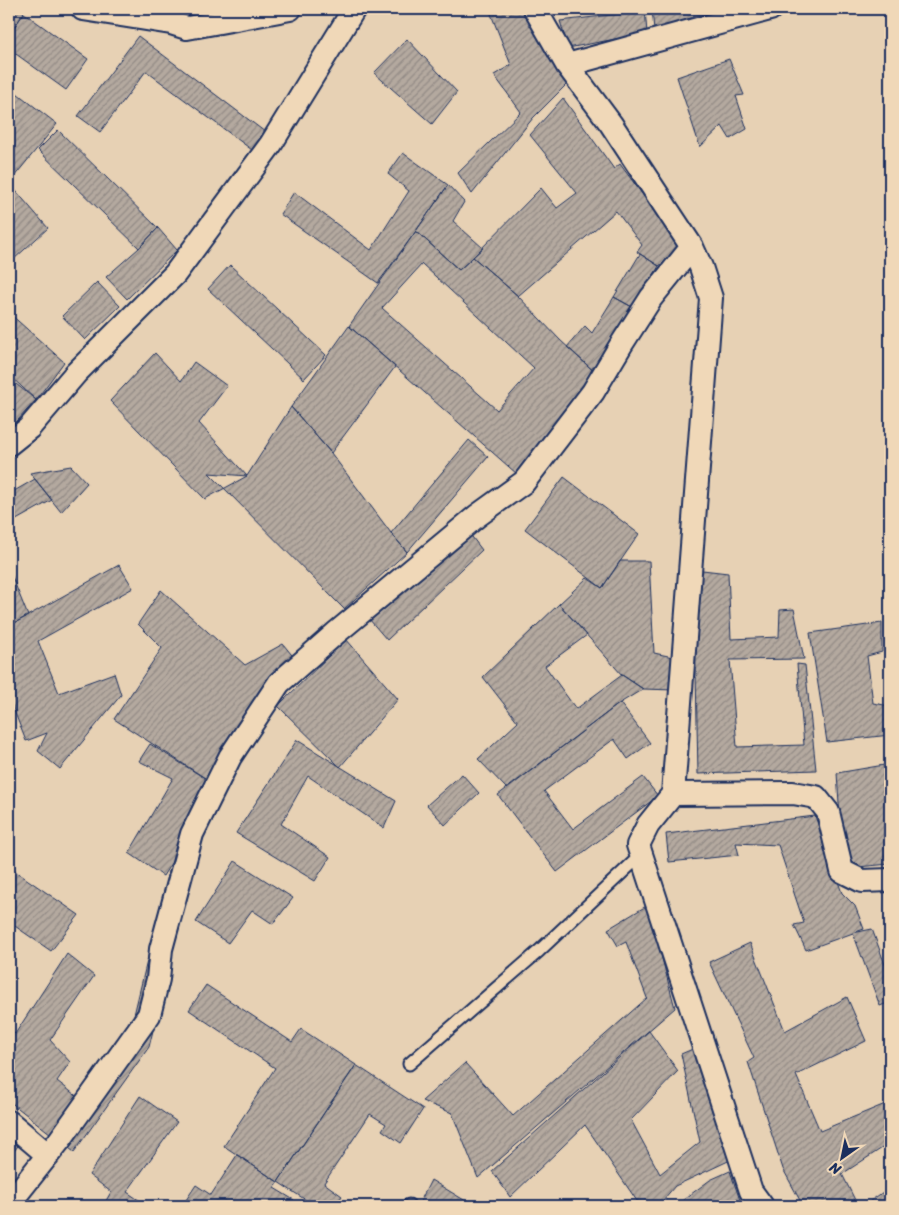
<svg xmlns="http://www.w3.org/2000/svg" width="899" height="1215" font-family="Sriracha,sans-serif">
<defs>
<pattern id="building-hatch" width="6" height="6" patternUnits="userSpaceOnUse" patternTransform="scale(1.25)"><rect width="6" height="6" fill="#b4a99f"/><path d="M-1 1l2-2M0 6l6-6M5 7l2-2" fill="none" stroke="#928a85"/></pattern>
</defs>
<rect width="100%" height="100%" fill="#e7d1b4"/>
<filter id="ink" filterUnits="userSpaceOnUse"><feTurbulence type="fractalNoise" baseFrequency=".02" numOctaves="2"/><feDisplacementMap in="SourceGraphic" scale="10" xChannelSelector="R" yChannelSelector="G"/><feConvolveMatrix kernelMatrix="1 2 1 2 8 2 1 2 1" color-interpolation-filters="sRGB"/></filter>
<g filter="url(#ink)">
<path fill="url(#building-hatch)" stroke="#1b2f5e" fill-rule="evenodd" d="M9 9H20L24 13 9 35Z
M489 9H525L540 42 569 82 533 118 472 194 458 173 521 112 494 75 511 65Z
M627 9H645L647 33 568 48 560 21 628 13Z
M652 9H738L654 30Z
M24 13 88 59 66 90 9 49V34Z
M138 36 265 132 252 150 146 71 100 132 78 116Z
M407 39 457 92 432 124 374 73Z
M729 59 744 95 736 96 747 129 730 139 722 126 700 147 677 77Z
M9 87 57 124 9 183Z
M563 98 614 169 620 164 682 248 659 266 637 252 642 245 616 211 518 296 473 257 541 188 557 208 577 193 530 135Z
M58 130 158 228 139 248 38 150Z
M403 153 448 185 416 231 378 283 280 214 294 192 371 250 409 191 388 174Z
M10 184 48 228 13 260 9 255V185Z
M448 185 464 202 453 221 483 248 459 270 416 231Z
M158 228 177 250 127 299 106 277 139 248Z
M416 231 459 270 473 257 518 296 560 340 598 375 517 474 349 326ZM422 264 534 368 497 410 382 308Z
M640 254 659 266 634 308 614 297Z
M230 265 326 355 304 379 208 289Z
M97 282 120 306 85 340 62 316Z
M614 297 634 308 598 375 567 347 585 326 592 333Z
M9 313 64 362 36 400 9 375Z
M349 326 395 367 331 453 291 407Z
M155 353 181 381 194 362 227 386 199 423 247 476 205 499 110 401Z
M11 380 36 400 9 430V382Z
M291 407 331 453 391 533 407 552 344 609 209 473 247 476Z
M469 440 488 457 407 552 391 533Z
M71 466 87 483 61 512 30 473Z
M564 477 639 534 602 588 525 529Z
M35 479 52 500 9 524V494Z
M469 533 482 550 387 640 369 619Z
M620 561H649L654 653 673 657 674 690 643 689 622 675 559 604 587 578 602 588Z
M119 565 133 588 38 641 59 693 114 673 121 695 60 769 38 751 47 733 26 741 9 698V626Z
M9 569 28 616 9 626Z
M694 569 728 573 731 639 779 637 780 610 794 609 804 659 730 660 737 747 804 745 797 664 805 665 816 770 698 774Z
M161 590 245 665 283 644 304 670 250 714 219 787 114 719 162 648 138 624Z
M559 604 587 635 545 666 576 709 622 675 643 689 620 703 507 789 478 759 518 722 483 677Z
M882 623V652L867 656 873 703 890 706V735L827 742 810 633Z
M346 639 398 699 340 767 278 706Z
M620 703 650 743 628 759 614 739 544 791 573 829 643 777 658 796 557 872 498 795Z
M297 740 396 801 384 828 308 776 281 824 330 857 315 881 236 833Z
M150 744 219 787 163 876 129 853 173 778 139 761Z
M890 764V864L846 868 841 833 837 773Z
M462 774 479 793 445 825 427 805Z
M815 816 842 893 855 906 864 929 806 950 794 925 804 923 778 845 736 843 739 855 669 862 666 834Z
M235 861 293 898 273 924 252 910 228 943 196 922Z
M12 869 79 915 51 951 9 922V873Z
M648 905 675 1008 478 1178 452 1113 422 1101 465 1063 513 1116 647 998 626 942 618 946 608 929Z
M872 929 890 978V1002L880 1006 853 933Z
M152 940 172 952 149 1047 74 1152 9 1101V1027L15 1034 67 954 94 976 50 1040 70 1062 57 1081 79 1098 128 1040Z
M750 943 785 1031 847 997 866 1041 796 1075 820 1131 890 1102V1143L842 1174 858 1206H803L783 1169 748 1062 754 1058 709 962Z
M206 985 292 1042 301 1029 356 1065 278 1182 224 1146 275 1068 189 1010Z
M649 1031 678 1071 631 1120 660 1174 700 1142 681 1054 702 1045 741 1155 675 1186 658 1206 637 1201 585 1125 510 1197 492 1171Z
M356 1065 423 1109 401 1143 382 1130 386 1124 370 1114 324 1183 342 1196 335 1206H315L278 1182Z
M140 1096 177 1122 127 1192 146 1205V1206H103L111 1192 89 1175Z
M9 1128 23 1139 9 1158Z
M237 1155 278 1182 274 1188 294 1200 290 1206H182L196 1185 211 1195Z
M730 1171 742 1206H675L710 1180Z
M431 1180 474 1206H418Z
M889 1188 890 1191V1206H863Z"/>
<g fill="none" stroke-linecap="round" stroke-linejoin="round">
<defs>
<path id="service" d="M409 1064 539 951 641 855
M408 1206 409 1205"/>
<path id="minor" d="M83 9 171 23
M163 9 171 23 187 28 290 9
M535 9 567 65 611 124 692 247 701 267 711 298 673 794 648 825 638 845 751 1191 762 1206
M567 65 770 9
M9 444 29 428 76 373 175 274 271 144 354 9
M673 794 793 793 816 797 828 812 842 871 862 881 890 880
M9 1122 48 1155
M9 1204 59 1141 149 1015 158 979 161 949 192 834 230 757 279 683 336 633 477 516 524 482 593 392 621 345 651 298 692 247"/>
</defs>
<use href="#service" stroke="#1b2f5e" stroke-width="15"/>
<use href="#minor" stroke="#1b2f5e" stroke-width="26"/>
<use href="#service" stroke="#f0d8b8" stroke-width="11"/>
<use href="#minor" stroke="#f0d8b8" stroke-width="22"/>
</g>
</g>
<rect width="899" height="1215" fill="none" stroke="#f0d8b8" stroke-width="30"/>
<rect x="15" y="15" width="869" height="1185" fill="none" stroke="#1b2f5e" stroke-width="2" filter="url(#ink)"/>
<g transform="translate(842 1158) rotate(213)" stroke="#f0d8b8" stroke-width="4" paint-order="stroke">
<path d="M0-4L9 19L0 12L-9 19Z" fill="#1b2f5e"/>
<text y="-8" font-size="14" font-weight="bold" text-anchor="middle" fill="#1b2f5e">N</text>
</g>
</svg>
